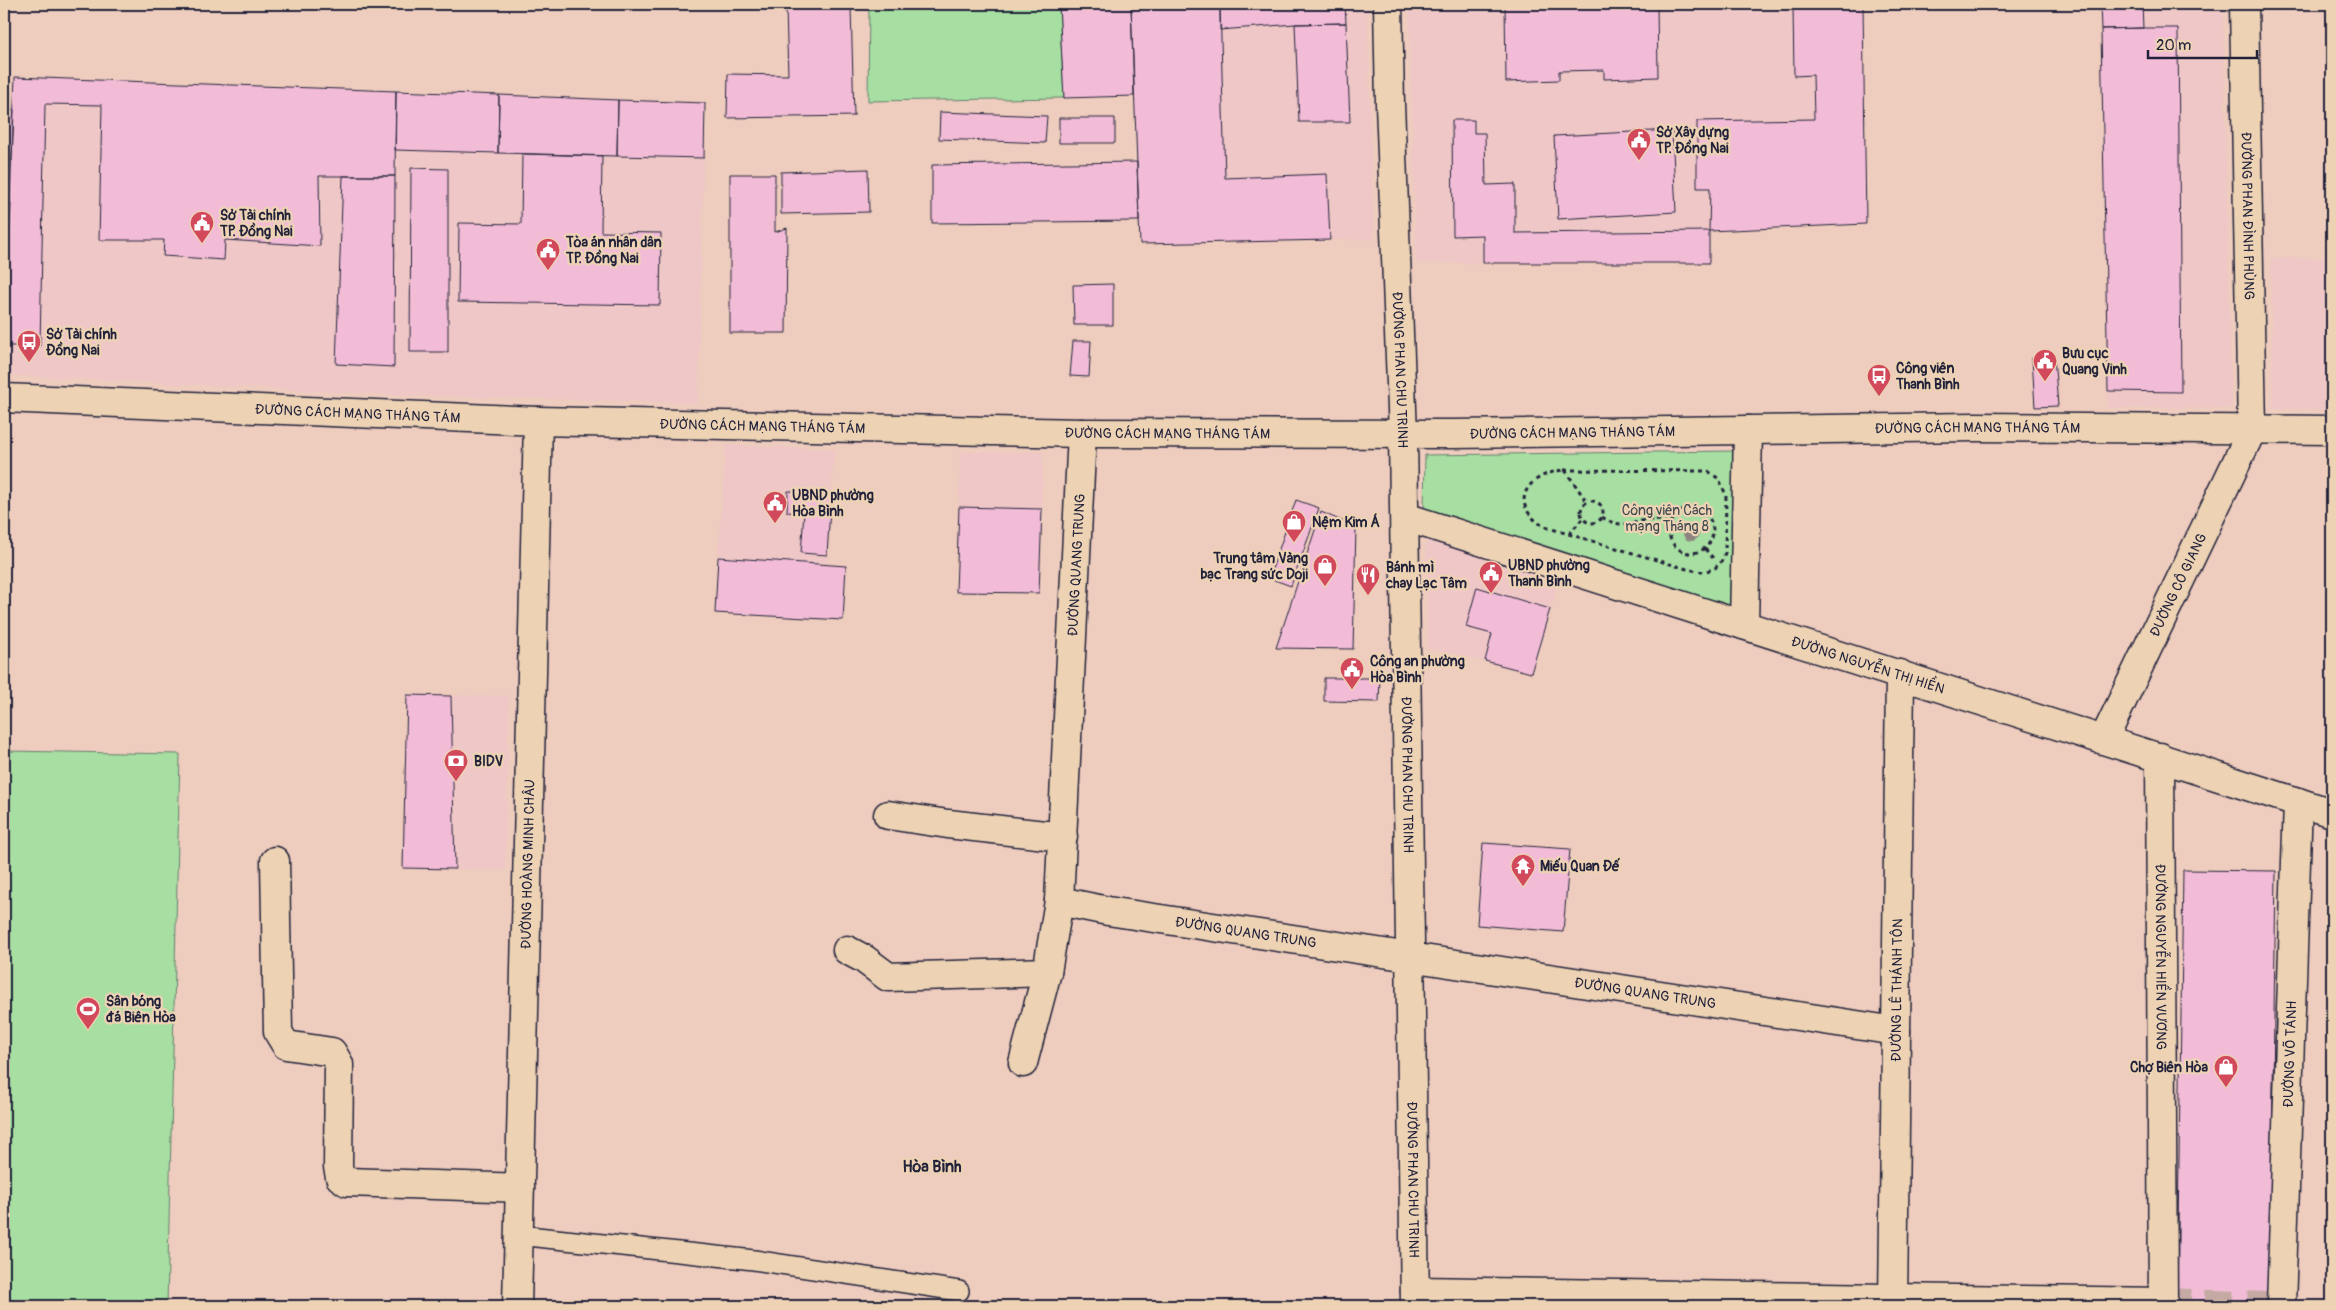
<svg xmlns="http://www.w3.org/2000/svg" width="2336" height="1310" font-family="Pangolin,sans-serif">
<rect width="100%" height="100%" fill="#eeccbe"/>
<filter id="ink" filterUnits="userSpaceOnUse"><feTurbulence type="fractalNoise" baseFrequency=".02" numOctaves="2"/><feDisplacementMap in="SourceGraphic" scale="10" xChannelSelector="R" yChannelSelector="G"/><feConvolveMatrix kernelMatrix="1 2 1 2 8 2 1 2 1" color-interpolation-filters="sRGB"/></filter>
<g filter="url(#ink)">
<path fill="#efc7c6" d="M1131 4H1367L1374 239 1140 244Z
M1409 4H1863L1866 224 1710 231 1709 263H1416Z
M2100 4H2223L2231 408H2108Z
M15 77 705 103 698 403 393 395 4 375V110H14Z
M2271 258H2332V410L2273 409Z
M726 445 834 449 827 565 718 557Z
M960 452H1043L1039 593 957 592Z
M1426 536 1559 580 1531 673 1428 648Z
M407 695 509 696 505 870 403 868Z"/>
<path fill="#a7dea1" stroke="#64806e" d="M928 4H1059L1064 98 868 101 869 6Z
M1734 451 1731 607 1424 508 1425 455Z
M4 751 180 754 167 1306H4Z"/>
<path fill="#f2bcd7" stroke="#22223b" d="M1059 4H1131L1134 96 1064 98Z
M1131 4H1220L1225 178 1327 174 1330 240 1140 244Z
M1220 4H1345L1346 23 1295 24 1220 30Z
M1505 4H1657L1658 77 1604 79V70L1559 71V80L1506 82Z
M1809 4H1863L1866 224 1709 231 1710 188H1697V121L1814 119 1813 75 1794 76 1793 8H1809Z
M2100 4H2142L2143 28 2101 29Z
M851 7 854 116 727 118 728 74 788 75 786 9Z
M1346 23 1350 122H1299L1295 24Z
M2143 28H2178L2181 392 2108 391 2101 29Z
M15 77 396 91 395 176H319L320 246 225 240 224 260 163 256 164 240H99L102 105 45 104 40 346H4Z
M396 91 499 95 498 153 395 150Z
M499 95 618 100 617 156 498 153Z
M618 100 705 103 704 158 617 156Z
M4 110H14L12 161H4Z
M940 112 1047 116 1045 143 939 139Z
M1059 118H1115V143H1059Z
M1452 120H1474V133H1485L1486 185 1515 184V233L1709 231V263H1483V235L1453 236Z
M1672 130 1676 212 1558 219 1554 136Z
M522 154 602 156 601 232 661 233 660 305 458 302 459 223 521 224Z
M1137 162 1139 221 932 223V165Z
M411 168 448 169V352H410Z
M868 169 869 212 781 214V172Z
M730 174H775V232L787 228 786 333H730Z
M343 176H395L394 367 336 364Z
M4 203H11L7 284H4Z
M1113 284V325H1074L1073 285Z
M1073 341H1091L1089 377 1070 376Z
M2054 357 2058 406 2035 407 2032 358Z
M788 491 831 493 827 555 801 553 804 513 787 512Z
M1296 500 1319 508 1291 586 1269 578Z
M959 507 1042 509 1039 593 956 592Z
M1321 512 1356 527 1353 649 1276 648Z
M718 557 846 566 843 620 715 613Z
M1477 587 1550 609 1531 673 1485 661 1492 634 1466 627Z
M1324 678H1380L1379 702 1324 701Z
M407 695 451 696 455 869 403 868Z
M1483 843 1570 849 1563 932 1477 925Z
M2183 870 2276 871 2270 1306H2177Z"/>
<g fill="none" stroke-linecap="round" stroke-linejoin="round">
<path stroke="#c5aaa4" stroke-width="28" stroke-dasharray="28 14" stroke-linecap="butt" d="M2163 1302 2266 1306"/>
<defs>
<path id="lane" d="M518 1235 754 1260 959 1291"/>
<g id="street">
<path id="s1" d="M1082 433 1059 901 1108 911 1896 1031"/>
<path id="s2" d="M1405 517 2332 813"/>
<path d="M1744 625 1748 430"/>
<path id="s3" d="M2104 739 2252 430"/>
<path id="s4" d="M2160 757 2163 1306"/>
<path d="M888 815 948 824 1063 837"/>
<path d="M275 861 278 1032 286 1045 332 1052 339 1064 338 1167 340 1177 347 1182 520 1188"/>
<path d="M847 950 864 959 888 977 1047 972"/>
<path d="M1023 1063 1047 972 1059 901"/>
<path d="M1415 1291 2163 1302"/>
<path id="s5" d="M517 1306 538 421"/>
<path id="s6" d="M1893 1306 1900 674"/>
<path id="s7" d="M2281 1306 2298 802"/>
</g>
<g id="secondary">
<path id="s8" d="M1388 4 1390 104 1403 434 1415 1306"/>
<path id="s9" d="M2244 4 2252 430"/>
<path id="s10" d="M4 398 538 421 1082 433 1452 434 1974 427 2332 430"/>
</g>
</defs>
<use href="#lane" stroke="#22223b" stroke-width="22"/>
<use href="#street" stroke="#22223b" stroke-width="31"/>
<use href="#secondary" stroke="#22223b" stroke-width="31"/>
<path stroke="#22223b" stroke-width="3" stroke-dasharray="4 4" stroke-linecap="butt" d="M1564 470 1708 471 1719 479 1726 495 1725 553 1721 562 1715 568 1704 572 1687 569 1545 527C1506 504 1527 474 1564 470Z
M1565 470 1587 502
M1581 512a11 11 0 1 1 22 0a11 11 0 1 1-22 0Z
M1669 531a22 22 0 1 1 44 0a22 22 0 1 1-44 0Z
M1602 517C1629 536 1645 509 1670 525
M1569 534 1583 518
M1705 549 1713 558"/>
<use href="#lane" stroke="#edd3b4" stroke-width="19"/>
<use href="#street" stroke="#edd3b4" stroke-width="28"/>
<use href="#secondary" stroke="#edd3b4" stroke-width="28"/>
</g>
<circle fill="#8d8381" cx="1691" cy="533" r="8"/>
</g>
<defs>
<symbol id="civic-pin" viewBox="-11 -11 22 30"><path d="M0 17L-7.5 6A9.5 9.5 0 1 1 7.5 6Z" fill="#d1495b" stroke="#edd3b4"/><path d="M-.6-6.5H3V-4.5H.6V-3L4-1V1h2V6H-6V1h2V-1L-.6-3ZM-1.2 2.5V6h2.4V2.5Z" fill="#fff"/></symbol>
<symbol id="bus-pin" viewBox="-11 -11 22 30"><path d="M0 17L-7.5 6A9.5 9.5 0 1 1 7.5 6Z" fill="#d1495b" stroke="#edd3b4"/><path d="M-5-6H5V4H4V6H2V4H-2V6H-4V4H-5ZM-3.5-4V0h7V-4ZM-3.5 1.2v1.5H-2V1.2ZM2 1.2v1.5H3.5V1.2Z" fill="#fff"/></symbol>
<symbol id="shop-pin" viewBox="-11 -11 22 30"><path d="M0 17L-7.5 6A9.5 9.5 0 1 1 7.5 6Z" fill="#d1495b" stroke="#edd3b4"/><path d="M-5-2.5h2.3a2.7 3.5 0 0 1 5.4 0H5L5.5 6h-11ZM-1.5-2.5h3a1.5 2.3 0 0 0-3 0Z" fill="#fff"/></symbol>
<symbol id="restaurant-pin" viewBox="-11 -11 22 30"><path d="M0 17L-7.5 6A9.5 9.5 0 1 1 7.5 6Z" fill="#d1495b" stroke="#edd3b4"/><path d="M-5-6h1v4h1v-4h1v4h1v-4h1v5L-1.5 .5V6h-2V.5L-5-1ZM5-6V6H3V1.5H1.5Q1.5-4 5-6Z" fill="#fff"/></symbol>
<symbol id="bank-pin" viewBox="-11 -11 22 30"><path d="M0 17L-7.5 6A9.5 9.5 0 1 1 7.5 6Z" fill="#d1495b" stroke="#edd3b4"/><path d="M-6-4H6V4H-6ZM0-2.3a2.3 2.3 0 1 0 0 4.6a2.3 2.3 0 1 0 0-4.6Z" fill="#fff"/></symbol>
<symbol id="temple-pin" viewBox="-11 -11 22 30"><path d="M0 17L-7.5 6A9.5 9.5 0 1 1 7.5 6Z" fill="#d1495b" stroke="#edd3b4"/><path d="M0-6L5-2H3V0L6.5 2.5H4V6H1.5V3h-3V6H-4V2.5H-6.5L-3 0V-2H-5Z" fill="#fff"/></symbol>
<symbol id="stadium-pin" viewBox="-11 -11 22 30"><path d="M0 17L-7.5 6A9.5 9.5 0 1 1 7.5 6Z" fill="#d1495b" stroke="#edd3b4"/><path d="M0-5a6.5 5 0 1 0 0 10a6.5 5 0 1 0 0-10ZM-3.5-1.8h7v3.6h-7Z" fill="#fff"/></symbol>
</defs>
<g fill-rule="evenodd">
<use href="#civic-pin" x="1625" y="126" width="28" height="38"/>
<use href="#civic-pin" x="188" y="209" width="28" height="38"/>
<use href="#civic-pin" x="534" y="236" width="28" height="38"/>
<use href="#bus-pin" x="15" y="328" width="28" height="38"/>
<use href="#civic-pin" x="2031" y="347" width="28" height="38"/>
<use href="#bus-pin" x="1865" y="362" width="28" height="38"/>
<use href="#civic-pin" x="761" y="489" width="28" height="38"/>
<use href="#shop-pin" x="1280" y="508" width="28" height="38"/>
<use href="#shop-pin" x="1311" y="552" width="28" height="38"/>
<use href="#civic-pin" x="1477" y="559" width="28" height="38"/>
<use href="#restaurant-pin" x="1354" y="561" width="28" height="38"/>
<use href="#civic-pin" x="1338" y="655" width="28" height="38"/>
<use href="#bank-pin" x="442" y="747" width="28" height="38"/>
<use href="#temple-pin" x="1509" y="852" width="28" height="38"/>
<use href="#stadium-pin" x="74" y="995" width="28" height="38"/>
<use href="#shop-pin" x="2212" y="1053" width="28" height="38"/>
</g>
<g text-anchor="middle" stroke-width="4.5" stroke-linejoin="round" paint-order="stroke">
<g font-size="14" font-weight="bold" fill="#22223b" stroke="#edd3b4" text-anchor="start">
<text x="1656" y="137">Sở Xây dựng<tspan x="1656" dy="16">TP. Đồng Nai</tspan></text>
<text x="220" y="220">Sở Tài chính<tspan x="220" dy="16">TP. Đồng Nai</tspan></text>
<text x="566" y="247">Tòa án nhân dân<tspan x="566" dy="16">TP. Đồng Nai</tspan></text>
<text x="46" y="339">Sở Tài chính<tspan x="46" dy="16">Đồng Nai</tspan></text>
<text x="2062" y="358">Bưu cục<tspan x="2062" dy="16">Quang Vinh</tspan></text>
<text x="1896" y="373">Công viên<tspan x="1896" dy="16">Thanh Bình</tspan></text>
<text x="792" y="500">UBND phường<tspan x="792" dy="16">Hòa Bình</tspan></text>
<text x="1312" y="527">Nệm Kim Á</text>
<text x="1308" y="563" text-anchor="end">Trung tâm Vàng<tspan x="1308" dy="16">bạc Trang sức Doji</tspan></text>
<text x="1508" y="570">UBND phường<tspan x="1508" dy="16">Thanh Bình</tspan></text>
<text x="1386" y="572">Bánh mì<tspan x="1386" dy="16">chay Lạc Tâm</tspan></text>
<text x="1370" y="666">Công an phường<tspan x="1370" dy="16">Hòa Bình</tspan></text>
<text x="474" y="766">BIDV</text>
<text x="1540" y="871">Miếu Quan Đế</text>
<text x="106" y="1006">Sân bóng<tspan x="106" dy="16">đá Biên Hòa</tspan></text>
<text x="2208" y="1072" text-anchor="end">Chợ Biên Hòa</text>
</g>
<g font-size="14" fill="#22223b" stroke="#edd3b4">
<text dy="5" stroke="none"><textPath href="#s9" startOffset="212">ĐƯỜNG PHAN ĐÌNH PHÙNG</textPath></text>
<text dy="5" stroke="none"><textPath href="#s8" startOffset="366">ĐƯỜNG PHAN CHU TRINH</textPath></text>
<text dy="5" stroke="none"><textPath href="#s10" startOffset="354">ĐƯỜNG CÁCH MẠNG THÁNG TÁM</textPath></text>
<text dy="5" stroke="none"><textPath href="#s10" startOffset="759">ĐƯỜNG CÁCH MẠNG THÁNG TÁM</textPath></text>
<text dy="5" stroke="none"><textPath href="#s10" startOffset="1974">ĐƯỜNG CÁCH MẠNG THÁNG TÁM</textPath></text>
<text dy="5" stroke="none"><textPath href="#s10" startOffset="1569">ĐƯỜNG CÁCH MẠNG THÁNG TÁM</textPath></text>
<text dy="5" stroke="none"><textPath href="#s10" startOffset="1164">ĐƯỜNG CÁCH MẠNG THÁNG TÁM</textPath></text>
<text transform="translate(1076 565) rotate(-87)" y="5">ĐƯỜNG QUANG TRUNG</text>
<text dy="5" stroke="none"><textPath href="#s3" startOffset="171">ĐƯỜNG CÔ GIANG</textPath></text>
<text dy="5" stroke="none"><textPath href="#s2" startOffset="486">ĐƯỜNG NGUYỄN THỊ HIỀN</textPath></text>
<text dy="5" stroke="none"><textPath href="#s8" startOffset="771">ĐƯỜNG PHAN CHU TRINH</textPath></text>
<text dy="5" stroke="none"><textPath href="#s5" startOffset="442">ĐƯỜNG HOÀNG MINH CHÂU</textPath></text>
<text dy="5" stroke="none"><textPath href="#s1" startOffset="658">ĐƯỜNG QUANG TRUNG</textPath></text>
<text dy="5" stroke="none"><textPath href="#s4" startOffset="200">ĐƯỜNG NGUYỄN HIỀN VƯƠNG</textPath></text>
<text dy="5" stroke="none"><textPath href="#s6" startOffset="316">ĐƯỜNG LÊ THÁNH TÔN</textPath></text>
<text dy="5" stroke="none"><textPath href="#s1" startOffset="1062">ĐƯỜNG QUANG TRUNG</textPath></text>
<text dy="5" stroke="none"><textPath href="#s7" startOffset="252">ĐƯỜNG VÕ TÁNH</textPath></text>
<text dy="5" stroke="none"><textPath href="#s8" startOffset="1176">ĐƯỜNG PHAN CHU TRINH</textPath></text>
</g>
<g font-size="14" fill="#3d484f" stroke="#edd3b4">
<text x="1667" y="515">Công viên Cách<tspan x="1667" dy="16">mạng Tháng 8</tspan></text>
</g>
<g font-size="16" font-weight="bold" fill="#22223b" stroke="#edd3b4">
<text x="932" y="1172">Hòa Bình</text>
</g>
</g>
<rect width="2336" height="1310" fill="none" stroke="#edd3b4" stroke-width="20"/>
<rect x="10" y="10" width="2316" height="1290" fill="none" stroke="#22223b" stroke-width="2" filter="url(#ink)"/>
<path d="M2148 50v8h109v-8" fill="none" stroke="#22223b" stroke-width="2.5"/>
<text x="2156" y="50" font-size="15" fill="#22223b" stroke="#edd3b4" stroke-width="4" paint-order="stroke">20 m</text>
</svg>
